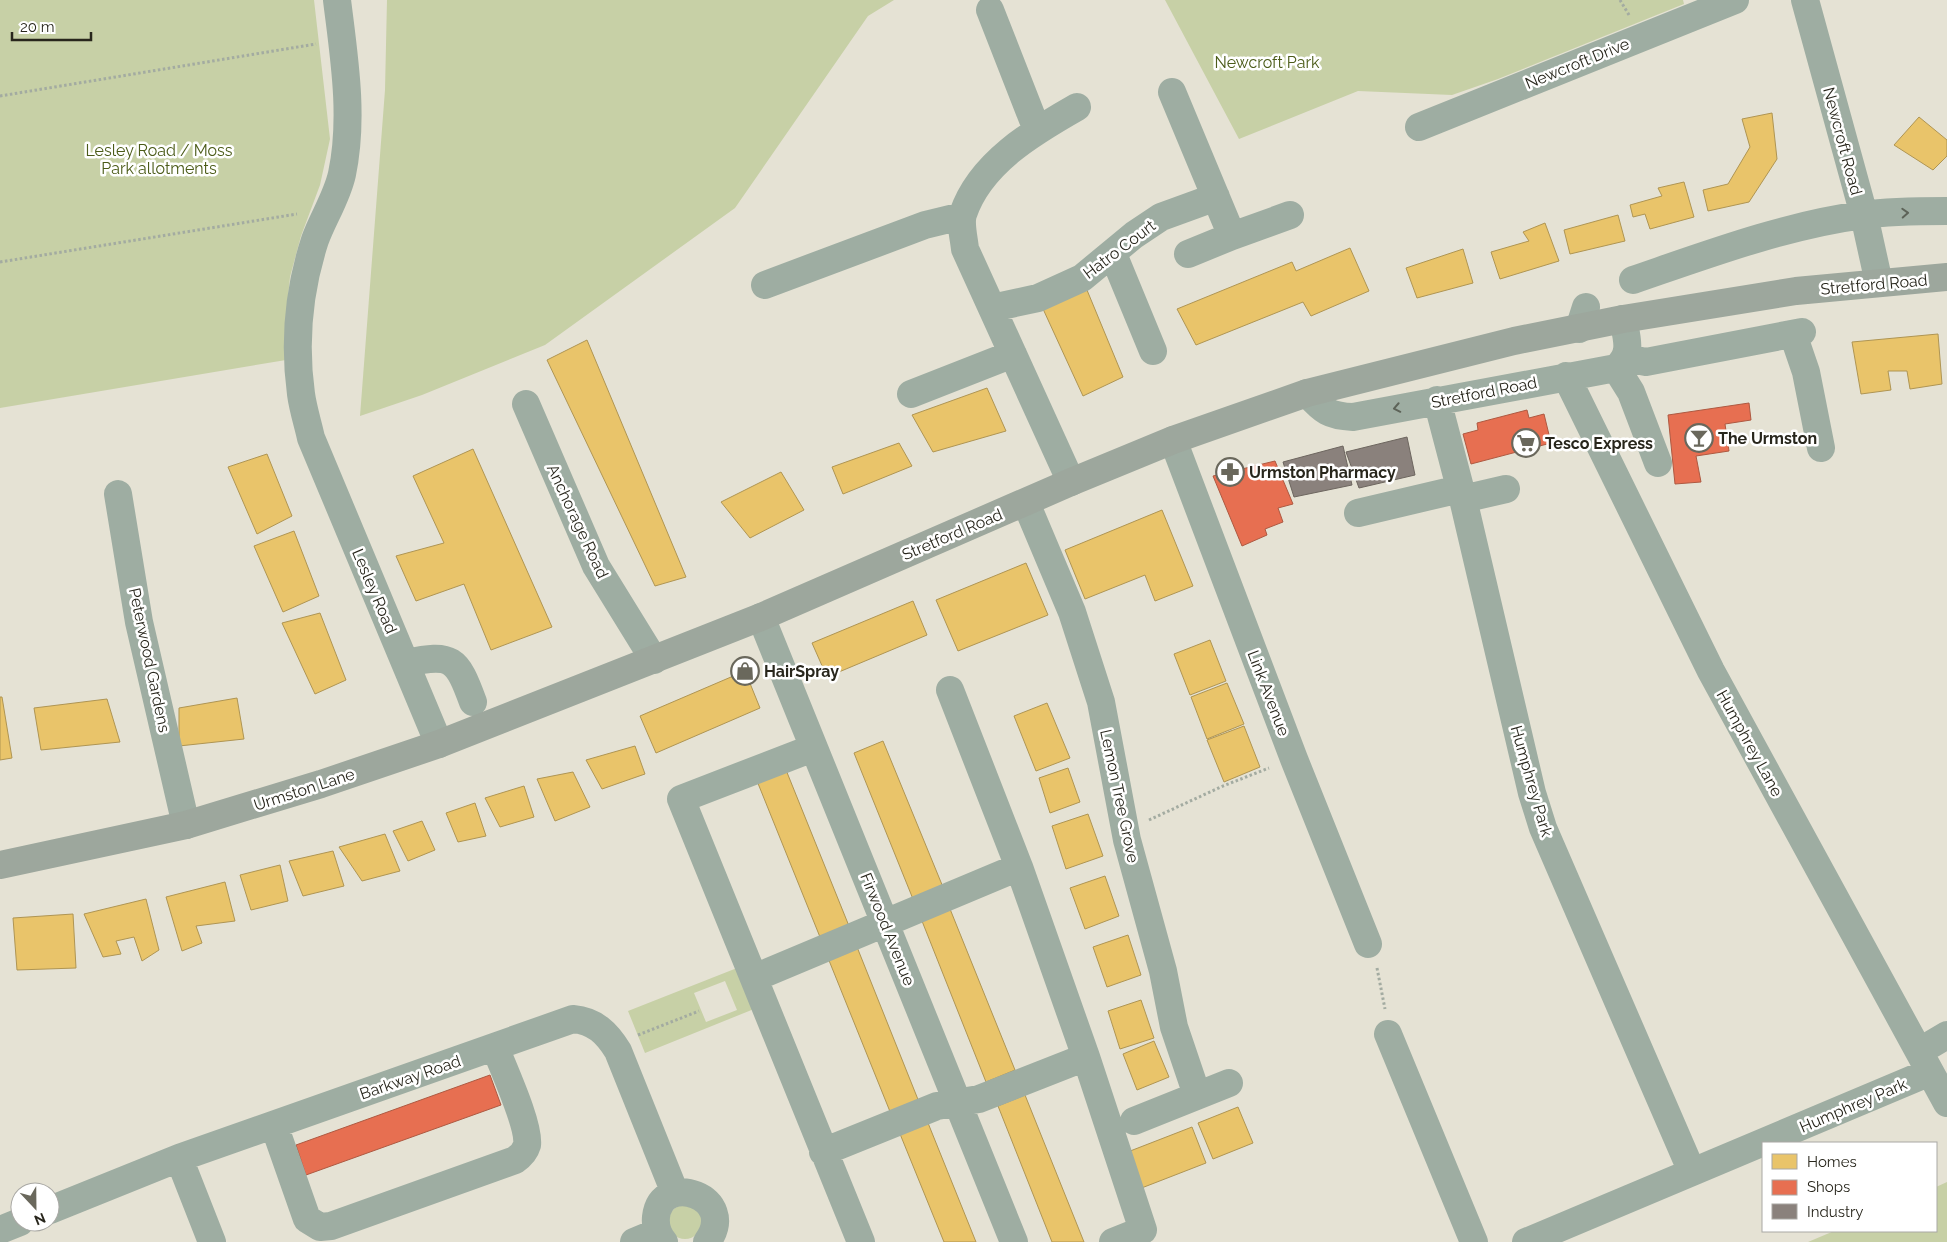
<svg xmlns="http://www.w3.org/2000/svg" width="1947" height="1242" font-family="Raleway,sans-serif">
<rect width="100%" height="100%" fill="#e5e2d4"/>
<path fill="#c7d0a6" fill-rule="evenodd" d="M0 0H314L330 139 320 185 301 236 290 277 286 317V360L0 408Z
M387 0H894L868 16 735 208 545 345 422 395 360 416 385 90Z
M1165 0H1683L1684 4 1498 79 1452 95 1358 91 1239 139Z
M737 968 754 1009 645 1053 628 1011ZM725 981 737 1010 706 1022 694 993Z
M1947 1182V1242H1808L1834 1231H1936V1187Z
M668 1222a17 17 0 1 1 34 0a17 17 0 1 1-34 0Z"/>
<path fill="#e9c46a" stroke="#af9553" d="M1772 113 1777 159 1749 202 1708 211 1703 190 1728 184 1750 147 1742 119Z
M1919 117 1947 140V156L1933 170 1894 145Z
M1684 182 1694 217 1650 229 1645 214 1633 217 1630 205 1662 196 1658 188Z
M1618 215 1625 241 1570 254 1564 230Z
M1545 223 1559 261 1500 279 1491 252 1529 241 1523 232Z
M1350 248 1369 291 1311 316 1303 302 1196 345 1177 309 1292 262 1296 271Z
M1463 249 1473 283 1417 298 1406 268Z
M1082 278 1123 377 1083 396 1038 298Z
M1938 334 1942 384 1910 389 1907 371H1888L1891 390 1861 394 1852 342Z
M587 340 686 577 655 586 547 360Z
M987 388 1006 431 933 452 912 415Z
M899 443 912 466 843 494 832 467Z
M473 449 552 627 491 650 464 584 416 601 396 556 444 543 413 476Z
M267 454 292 516 257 534 228 467Z
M781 472 804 510 750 538 721 502Z
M1162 510 1193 586 1155 601 1145 575 1085 599 1065 550Z
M294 531 319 596 283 612 254 546Z
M1026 563 1048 615 958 651 936 600Z
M913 601 927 635 827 677 812 643Z
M320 613 346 680 315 694 282 623Z
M1210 640 1226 681 1190 695 1174 654Z
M745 671 760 708 656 753 640 716Z
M1227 683 1244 724 1207 739 1191 697Z
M0 697H2L12 758 0 760Z
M237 698 244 739 179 746V708Z
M107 699 120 742 41 750 34 708Z
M1047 703 1070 758 1036 771 1014 716Z
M1244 726 1260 767 1224 782 1207 740Z
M883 741 945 892 915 904 854 753Z
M635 746 645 774 602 789 586 760Z
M784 765 851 931 822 942 755 776Z
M1068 768 1080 802 1050 813 1039 778Z
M573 772 590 807 555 821 537 779Z
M524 786 534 817 500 827 485 798Z
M475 803 486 836 458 842 446 813Z
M1088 814 1103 856 1066 869 1052 826Z
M422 821 435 850 408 861 393 831Z
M385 834 400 871 362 881 339 847Z
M333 851 344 886 303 896 289 861Z
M280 865 288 901 251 910 240 875Z
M1105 876 1119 916 1085 929 1070 888Z
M225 882 235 921 196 926 202 943 182 951 166 897Z
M146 899 159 950 142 961 134 937 116 941 121 954 103 957 84 914Z
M948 904 1015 1070 986 1082 920 916Z
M73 914 76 968 17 970 13 918Z
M1128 935 1141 975 1107 987 1093 947Z
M855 942 921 1107 893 1119 826 953Z
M1141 1000 1154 1038 1120 1049 1108 1011Z
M1154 1041 1169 1077 1137 1090 1123 1054Z
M1025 1095 1084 1242H1052L998 1106Z
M1238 1107 1253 1143 1213 1159 1198 1123Z
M926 1118 976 1242H944L898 1129Z
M1192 1127 1206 1163 1139 1189 1125 1153Z"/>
<path fill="#e76f51" stroke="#ae5941" d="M1749 403 1751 420 1725 424 1729 451 1696 456 1701 482 1675 484 1668 415Z
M1527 410 1529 418 1544 414 1551 443 1471 464 1463 434 1478 430 1477 423Z
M1275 461 1293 504 1278 508 1283 522 1265 529 1267 535 1242 546 1213 476Z
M490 1075 501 1105 306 1175 296 1145Z"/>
<path fill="#8a817c" stroke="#6d665f" d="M1407 437 1415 475 1359 488 1346 452Z
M1343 446 1352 485 1294 497 1283 462Z"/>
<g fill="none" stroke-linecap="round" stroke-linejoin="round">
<path stroke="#a3aba1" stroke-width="3" stroke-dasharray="2.5 2.5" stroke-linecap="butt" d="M1620 0 1629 15
M0 96 316 44
M0 262 297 214
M1149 820 1223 786 1269 768
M1377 968 1385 1009
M638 1035 699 1011"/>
<path stroke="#9eada2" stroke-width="28" d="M337 0C344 57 354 117 342 174 337 197 323 218 315 240 299 289 294 343 301 394 303 409 308 424 311 438L439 744
M1805 0 1864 215 1879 283
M990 10 1037 130
M1172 92 1232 236
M1419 127 1735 0
M1113 254 1153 351
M1188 254 1232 236 1290 215
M1633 280C1706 255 1786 225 1863 215 1890 211 1920 211 1947 211
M765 285 925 225 962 216
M992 308 1038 298 1082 278 1134 235 1161 217 1216 197
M1579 329 1586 307
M1793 334 1806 372 1821 448
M1626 358 1646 362 1802 332
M1616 368 1631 392 1658 463
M1566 376 1711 671 1947 1103
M1307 393C1323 411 1329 416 1353 417L1616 368C1633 354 1627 339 1623 319
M911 394 1013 354
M1437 400 1463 499 1532 793 1543 828 1692 1172
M526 404 596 566 654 660
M1173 440 1294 759 1368 944
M1071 482 965 249C964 239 960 223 963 214 980 163 1033 132 1077 107
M118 494 139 622 186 825
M1463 499 1506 489
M1026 503 1072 612 1101 702 1127 840 1163 971 1174 1027 1197 1095
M1358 513 1460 489
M761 617 1014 1242
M406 663C452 653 457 658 473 702
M950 690 1019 867 1086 1057 1143 1230 1113 1242
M813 748 681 799 861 1242
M754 978 1019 867
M1388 1034 1474 1242
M1920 1051 1947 1035
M1134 1121 1229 1083
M274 1125 307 1219 320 1227 331 1226 515 1160C521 1156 525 1152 527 1145 530 1126 503 1068 495 1047
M823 1152 937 1106 979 1099 1086 1057
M179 1158 212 1242
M50 1210 179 1158 573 1019C595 1021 607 1033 618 1051L675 1193
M0 1230 20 1222
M634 1242 658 1232
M664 1242C658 1235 655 1227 656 1217 661 1170 740 1197 707 1242
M1526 1242 1930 1072"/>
<path stroke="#9da79d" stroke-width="28" d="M0 865 186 825 321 784 439 744 761 617 1071 482 1173 440 1307 393 1514 341 1623 319 1796 291 1947 277"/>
</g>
<defs><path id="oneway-chevron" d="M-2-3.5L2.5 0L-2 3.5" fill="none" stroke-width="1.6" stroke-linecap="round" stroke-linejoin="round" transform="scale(1.25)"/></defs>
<g stroke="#5d6358">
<use href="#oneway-chevron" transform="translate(1905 213) rotate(-3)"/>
<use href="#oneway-chevron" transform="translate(1397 408) rotate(169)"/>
</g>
<defs>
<symbol id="bar-ring" viewBox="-11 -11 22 22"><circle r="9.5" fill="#fff" stroke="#6a685c" stroke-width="1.5"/><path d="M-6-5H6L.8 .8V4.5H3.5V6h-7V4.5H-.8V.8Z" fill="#6a685c"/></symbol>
<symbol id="supermarket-ring" viewBox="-11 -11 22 22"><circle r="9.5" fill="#fff" stroke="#6a685c" stroke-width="1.5"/><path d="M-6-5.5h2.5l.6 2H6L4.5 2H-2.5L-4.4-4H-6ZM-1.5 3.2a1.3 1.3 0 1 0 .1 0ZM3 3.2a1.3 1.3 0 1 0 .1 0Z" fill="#6a685c"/></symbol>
<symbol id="pharmacy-ring" viewBox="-11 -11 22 22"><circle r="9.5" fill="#fff" stroke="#6a685c" stroke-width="1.5"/><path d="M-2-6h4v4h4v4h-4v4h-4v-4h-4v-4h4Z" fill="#6a685c"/></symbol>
<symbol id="shop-ring" viewBox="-11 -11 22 22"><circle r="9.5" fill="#fff" stroke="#6a685c" stroke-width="1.5"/><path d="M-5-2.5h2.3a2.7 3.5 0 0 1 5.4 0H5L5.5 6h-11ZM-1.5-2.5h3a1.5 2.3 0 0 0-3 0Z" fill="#6a685c"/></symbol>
</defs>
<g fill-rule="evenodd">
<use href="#bar-ring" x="1683" y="422" width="32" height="32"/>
<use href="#supermarket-ring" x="1510" y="427" width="32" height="32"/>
<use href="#pharmacy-ring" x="1214" y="456" width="32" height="32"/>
<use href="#shop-ring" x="729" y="655" width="32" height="32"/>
</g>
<g text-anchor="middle" stroke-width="5" stroke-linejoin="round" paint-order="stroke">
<g font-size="16" fill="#4b5b18" stroke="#fff">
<text x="1267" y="68">Newcroft Park</text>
<text x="159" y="156">Lesley Road / Moss<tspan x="159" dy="18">Park allotments</tspan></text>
</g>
<g font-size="16" fill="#28261c" stroke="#fff">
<text transform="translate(1577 63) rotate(-22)" y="6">Newcroft Drive</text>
<text transform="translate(1843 141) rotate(75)" y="6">Newcroft Road</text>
<text transform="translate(1119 249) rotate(-37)" y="6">Hatro Court</text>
<text transform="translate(1874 284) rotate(-5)" y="6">Stretford Road</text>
<text transform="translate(1484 392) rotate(-11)" y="6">Stretford Road</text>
<text transform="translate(578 521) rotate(65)" y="6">Anchorage Road</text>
<text transform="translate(952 534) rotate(-23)" y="6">Stretford Road</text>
<text transform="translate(375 591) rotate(67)" y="6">Lesley Road</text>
<text transform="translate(150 660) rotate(78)" y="6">Peterwood Gardens</text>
<text transform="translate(1269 693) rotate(69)" y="6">Link Avenue</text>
<text transform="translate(1750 743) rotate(61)" y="6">Humphrey Lane</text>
<text transform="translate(1532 781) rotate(74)" y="6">Humphrey Park</text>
<text transform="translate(304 789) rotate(-18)" y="6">Urmston Lane</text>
<text transform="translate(1120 796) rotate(78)" y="6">Lemon Tree Grove</text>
<text transform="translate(888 929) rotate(68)" y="6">Firwood Avenue</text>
<text transform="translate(410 1077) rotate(-19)" y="6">Barkway Road</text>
<text transform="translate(1853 1105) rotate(-23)" y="6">Humphrey Park</text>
</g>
<g font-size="16" font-weight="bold" fill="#28261c" stroke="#fff" text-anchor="start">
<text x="1718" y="444">The Urmston</text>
<text x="1545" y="449">Tesco Express</text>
<text x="1249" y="478">Urmston Pharmacy</text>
<text x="764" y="677">HairSpray</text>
</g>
</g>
<rect x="1762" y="1142" width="175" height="90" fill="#ffffff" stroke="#a9a8a4"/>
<rect x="1772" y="1154" width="25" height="15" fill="#e9c46a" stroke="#a9a8a4"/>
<text x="1807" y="1167" font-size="15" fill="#28261c">Homes</text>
<rect x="1772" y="1180" width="25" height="15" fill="#e76f51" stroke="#a9a8a4"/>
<text x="1807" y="1192" font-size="15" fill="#28261c">Shops</text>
<rect x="1772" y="1204" width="25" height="15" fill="#8a817c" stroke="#a9a8a4"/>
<text x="1807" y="1217" font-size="15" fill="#28261c">Industry</text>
<g transform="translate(35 1207) rotate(158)"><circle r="24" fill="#ffffff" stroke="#a9a8a4"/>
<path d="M0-4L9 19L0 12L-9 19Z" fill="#6a685c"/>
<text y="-8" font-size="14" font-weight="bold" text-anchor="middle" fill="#28261c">N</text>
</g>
<path d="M12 32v8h79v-8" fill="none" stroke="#28261c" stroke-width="2.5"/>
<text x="20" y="32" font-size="15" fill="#28261c" stroke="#ffffff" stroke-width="4" paint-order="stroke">20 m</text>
</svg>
